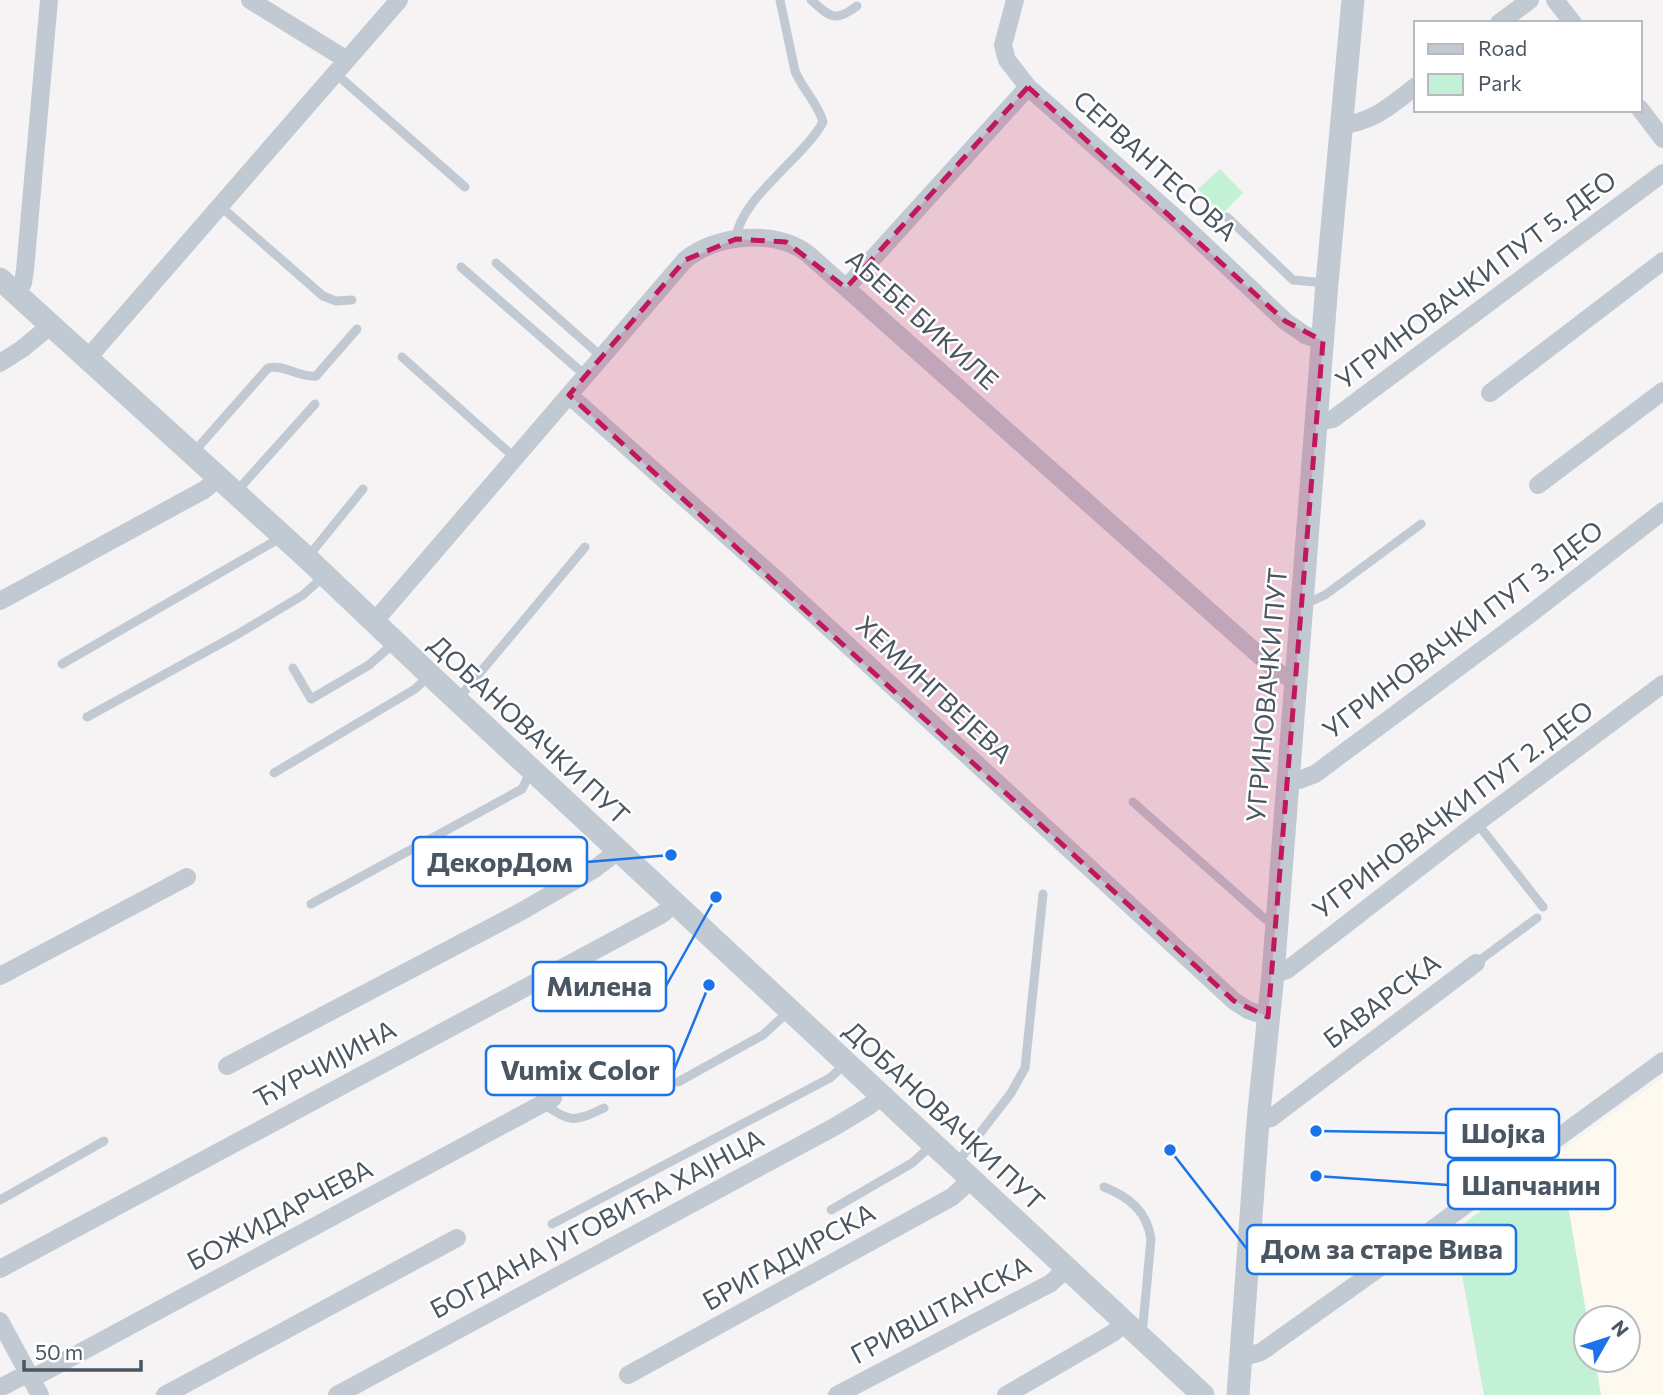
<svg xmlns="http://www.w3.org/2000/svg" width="1663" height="1395" font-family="Commissioner,sans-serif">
<rect width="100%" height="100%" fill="#f5f3f3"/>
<path fill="#fdf9ef" d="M1663 1078V1395H1601L1595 1360H1628V1318H1587L1559 1152Z"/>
<path fill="#c3f1d5" d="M1220 169 1243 193 1222 214 1198 189Z
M1559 1152 1587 1318 1586 1360H1595L1601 1395H1484L1454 1231Z"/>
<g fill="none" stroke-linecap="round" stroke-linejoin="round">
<path stroke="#c1cad2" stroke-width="9" d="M811 0C830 17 835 23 857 6
M335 73 465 187
M219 205 323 296 336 301 352 300
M1227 217 1293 280 1326 283
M736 239C740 198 803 159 823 122 818 103 802 89 795 71L780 0
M496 263 602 357
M461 267 586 376
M402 357 514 457
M193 453 268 368C284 364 300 378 316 376L357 329
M237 491 315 404
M307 558 363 489
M1304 602 1312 601 1325 595 1421 524
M62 664 282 537
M293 668 311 699 369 665 394 643
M458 699 585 547
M87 717 238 634 303 595 324 576
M274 773 415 689 428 677
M1133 802 1256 911 1265 919 1275 922
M1477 823 1543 907
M311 904 522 789 531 771
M1476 963 1537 918
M678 1082 763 1035 788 1012
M543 1104C572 1122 572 1123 604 1108
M957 1163 1011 1093 1025 1068 1043 894
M1104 1187C1129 1197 1147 1211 1151 1239L1142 1335
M0 1200 104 1141
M831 1210 912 1163 932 1145
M552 1224 830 1078 845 1064"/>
<path stroke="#c1cad2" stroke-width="18" d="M250 0 347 60
M1015 0 1003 45 1007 60 1028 87 1178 220 1285 321 1305 335 1323 341
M1555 0 1573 23
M1499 23 1530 0
M1640 109 1663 139
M1342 125C1372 123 1393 104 1416 86
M846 288 1028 87
M16 294 23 283 25 270 49 0
M87 359 399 0
M0 363 22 349 51 325
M1490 393 1663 261
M569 395 779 582 1234 1001 1248 1010 1268 1017
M1318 422 1333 419 1663 173
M1538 485 1663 391
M0 601 204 490 219 478
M374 622 685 260C716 234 776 229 808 254L1279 673 1297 680
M1289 779 1299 780 1315 774 1525 618 1663 511
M1273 974 1287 970 1477 823 1663 684
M0 976 187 877
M227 1066 522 911 593 870 618 851
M1258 1121 1271 1118 1476 963
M0 1269 661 915 675 904
M0 1321 40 1395
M1240 1358 1261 1352 1375 1271 1663 1061
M628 1375 952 1197 972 1179
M31 1379 553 1098
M0 1388 28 1373
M165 1395 457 1238
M337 1395 836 1126 869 1106 881 1096
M837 1395 1051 1283 1067 1268
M1006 1395 1113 1333 1126 1322"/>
<path stroke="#c1cad2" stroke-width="23" d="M0 279 307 558 430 675 1203 1395
M1238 1395 1258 1121 1273 974 1327 283 1353 0"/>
</g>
<path fill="#c2185b" fill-opacity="0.2" stroke="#c2185b" stroke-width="5" stroke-dasharray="14 9" stroke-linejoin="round" d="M1028 87 1285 321 1323 341 1268 1017 1234 1001 569 395 685 260 736 239 786 242 846 288Z"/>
<g text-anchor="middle" stroke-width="5" stroke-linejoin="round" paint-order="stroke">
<g font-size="26" fill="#4a5661" stroke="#fff">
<text transform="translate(1155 166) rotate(42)" y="9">СЕРВАНТЕСОВА</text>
<text transform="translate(1476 280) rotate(-37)" y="9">УГРИНОВАЧКИ ПУТ 5. ДЕО</text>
<text transform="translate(922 320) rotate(42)" y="9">АБЕБЕ БИКИЛЕ</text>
<text transform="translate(1463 630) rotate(-37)" y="9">УГРИНОВАЧКИ ПУТ 3. ДЕО</text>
<text transform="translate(934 690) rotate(43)" y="9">ХЕМИНГВЕЈЕВА</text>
<text transform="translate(1267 695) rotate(-85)" y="9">УГРИНОВАЧКИ ПУТ</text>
<text transform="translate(529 730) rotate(43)" y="9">ДОБАНОВАЧКИ ПУТ</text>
<text transform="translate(1453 810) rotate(-37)" y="9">УГРИНОВАЧКИ ПУТ 2. ДЕО</text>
<text transform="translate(1382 1001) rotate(-37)" y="9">БАВАРСКА</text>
<text transform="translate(325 1064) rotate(-28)" y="9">ЋУРЧИЈИНА</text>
<text transform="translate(944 1116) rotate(43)" y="9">ДОБАНОВАЧКИ ПУТ</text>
<text transform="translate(280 1215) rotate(-28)" y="9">БОЖИДАРЧЕВА</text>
<text transform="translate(597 1224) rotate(-28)" y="9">БОГДАНА ЈУГОВИЋА ХАЈНЦА</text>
<text transform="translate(789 1257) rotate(-29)" y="9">БРИГАДИРСКА</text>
<text transform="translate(941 1310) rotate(-28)" y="9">ГРИВШТАНСКА</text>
</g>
</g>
<path fill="none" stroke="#1a73e8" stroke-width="2.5" d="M671 855L587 862M716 897L666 986M709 985L674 1070M1316 1131L1446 1133M1316 1176L1448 1185M1170 1150L1247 1249"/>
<g fill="#1a73e8" stroke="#fff" stroke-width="2.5">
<circle cx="671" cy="855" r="7"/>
<circle cx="716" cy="897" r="7"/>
<circle cx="709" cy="985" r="7"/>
<circle cx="1316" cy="1131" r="7"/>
<circle cx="1316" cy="1176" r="7"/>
<circle cx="1170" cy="1150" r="7"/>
</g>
<g fill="#fff" stroke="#1a73e8" stroke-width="2.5">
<rect x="413" y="837" width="174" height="49" rx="7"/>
<rect x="533" y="962" width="133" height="49" rx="7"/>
<rect x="486" y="1046" width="188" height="49" rx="7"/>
<rect x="1446" y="1109" width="113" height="49" rx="7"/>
<rect x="1448" y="1160" width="167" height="49" rx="7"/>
<rect x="1247" y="1225" width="269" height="49" rx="7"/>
</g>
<g font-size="28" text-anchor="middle" font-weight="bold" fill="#4a5661">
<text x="500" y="872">ДекорДом</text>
<text x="599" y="996">Милена</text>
<text x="580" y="1080">Vumix Color</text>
<text x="1503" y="1143">Шојка</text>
<text x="1531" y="1195">Шапчанин</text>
<text x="1382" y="1259">Дом за старе Вива</text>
</g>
<rect x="1414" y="21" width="228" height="91" fill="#ffffff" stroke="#b7bbc0" stroke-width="2"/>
<rect x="1428" y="44" width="35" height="10" fill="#c1cad2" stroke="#b7bbc0" stroke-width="2"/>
<text x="1478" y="56" font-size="21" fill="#4a5661">Road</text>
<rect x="1428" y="74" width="35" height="21" fill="#c3f1d5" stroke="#b7bbc0" stroke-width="2"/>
<text x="1478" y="91" font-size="21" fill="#4a5661">Park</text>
<g transform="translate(1607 1339) rotate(51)"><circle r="33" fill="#ffffff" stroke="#b7bbc0" stroke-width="2"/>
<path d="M0-5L12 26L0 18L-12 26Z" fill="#1a73e8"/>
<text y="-10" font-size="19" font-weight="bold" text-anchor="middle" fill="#4a5661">N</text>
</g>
<path d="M24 1360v10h117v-10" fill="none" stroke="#4a5661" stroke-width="3.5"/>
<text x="35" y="1360" font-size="21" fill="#4a5661" stroke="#ffffff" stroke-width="5" paint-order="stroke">50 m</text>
</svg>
